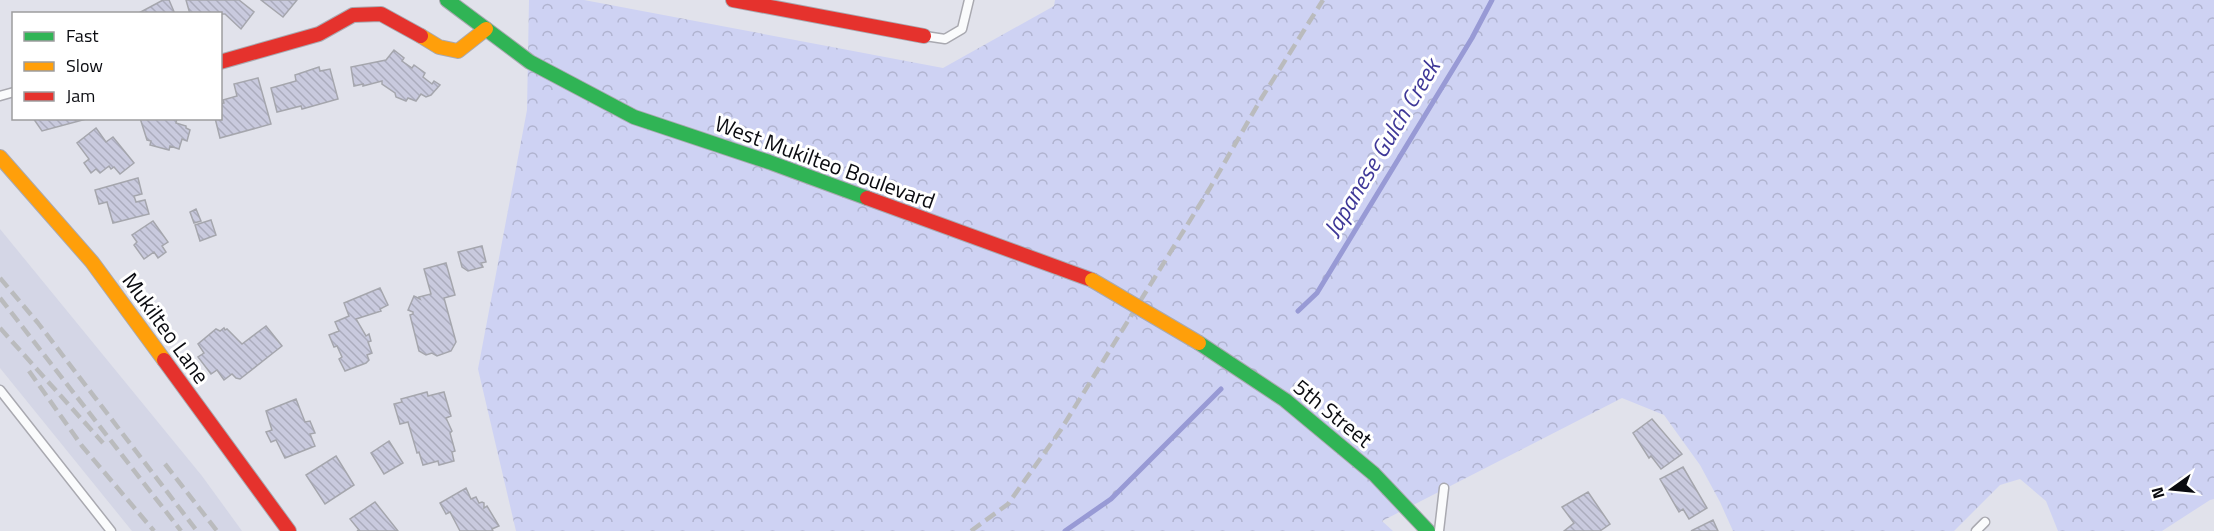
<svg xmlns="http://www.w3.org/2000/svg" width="2214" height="531" font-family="'Titillium Web',sans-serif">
<defs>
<pattern id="forest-crowns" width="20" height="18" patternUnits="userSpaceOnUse" patternTransform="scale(1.5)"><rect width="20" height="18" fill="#ced2f3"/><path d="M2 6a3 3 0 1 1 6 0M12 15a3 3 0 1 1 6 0" fill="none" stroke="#b0b3cf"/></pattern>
<pattern id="building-back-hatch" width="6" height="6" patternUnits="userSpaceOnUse" patternTransform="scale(1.5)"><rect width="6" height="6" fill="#c9cade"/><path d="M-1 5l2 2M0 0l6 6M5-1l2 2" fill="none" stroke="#abacbd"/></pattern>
</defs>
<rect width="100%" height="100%" fill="#e1e2eb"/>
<path fill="#d4d6e6" d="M0 229 202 476 242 531H132L0 368Z"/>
<path fill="url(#forest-crowns)" d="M529 0H584L943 68 1054 6 1055 0H2214V499L2210 500 2162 531H2058L2046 501 2020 479 2000 485 1954 531H1733L1720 502 1700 465 1664 415 1622 398 1382 521 1393 531H516L478 369 527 110Z"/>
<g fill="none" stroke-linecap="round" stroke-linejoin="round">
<path stroke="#989ad5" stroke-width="5" d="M1298 311 1317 293 1472 38 1492 0
M1065 531 1111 499 1221 389"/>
</g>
<path fill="url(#building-back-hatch)" stroke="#a5a6ad" stroke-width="1.5" d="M163 0H169L175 14H137Z
M186 0H239L254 12 241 29 225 14H190Z
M261 0H297L283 17Z
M394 50 404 58 402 61 412 68 414 65 425 73 423 77 432 84 434 81 440 85 431 95 426 97 421 94 416 101 408 98 406 101 396 97 395 93 382 84V81L363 86V84L354 86 351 67 386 60Z
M319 67 320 71 330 69 338 99 302 109 301 106 277 112 271 88 296 81 295 75Z
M258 78 271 124 220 138 215 118H220V104L224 103 223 100 237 96 234 84Z
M33 118H90L42 131Z
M140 118H177L176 123 186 126V128L190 130 187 141 182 139 179 149 170 146 169 150 150 145 151 141 147 140Z
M96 128 106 142 113 137 134 163 120 174 114 167 111 169 109 166 100 173 96 169 91 173 84 163 89 159 77 143Z
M138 178 142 194 134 196 136 202 145 200 149 214 113 223 107 202 99 204 95 190Z
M196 209 201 221 194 223 190 212Z
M211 220 216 235 200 241 195 225Z
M153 221 168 242 162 246 166 252 158 258 154 252 144 259 134 245 137 242 132 235Z
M482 246 486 262 481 263 483 267 468 271 462 267 458 252Z
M446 263 455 295 444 298 456 342 451 351 437 356 432 353 426 355 419 351 410 315 413 314V312L408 310 414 296 420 299 419 297 431 294 424 269Z
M380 288 388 305 380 309 381 311 356 319 366 336 369 334 371 341 368 342 372 353 367 355 369 360 366 363 345 371 339 359 342 357 337 346 334 347 329 335 339 331 335 322 349 316 344 303Z
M266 326 282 346 240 379 236 378 232 374 224 380 217 370 211 374 198 357 204 353 198 344 216 329 220 331 224 328 225 330 227 329 242 344Z
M427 392 428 396 444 392 451 416 446 418 452 431 450 433 455 451 452 452 454 461 439 465 438 461 423 465 419 452 417 453 408 422 400 424 394 404 402 402 401 399Z
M296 399 305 422 310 421 315 433 310 434 315 446 285 458 276 440 271 442 266 432 272 430 266 411Z
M1652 419 1682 454 1661 469 1651 456 1649 458 1633 433Z
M389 441 403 463 384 474 371 453Z
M336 456 354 485 325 504 306 475Z
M1683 467 1707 508 1689 519 1683 509 1679 512 1660 479Z
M466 488 471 499 476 497 479 503 482 502 484 503V508L487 506 499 526 492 529 493 531H460L450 512 446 514 440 503Z
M1588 492 1610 524 1600 531H1564L1574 523 1562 507Z
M375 502 398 531H357L359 530 350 519Z
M1713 520 1718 531H1691Z"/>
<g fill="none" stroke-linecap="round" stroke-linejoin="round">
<defs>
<path id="lane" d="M925 36 945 39 962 29 969 0
M0 96 14 92
M0 390 111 531
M1439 531 1444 488
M1976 531 1985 522"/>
<path id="fast" d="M447 0 530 62 634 117 769 162 867 198
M1199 343 1285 400 1374 474 1428 531"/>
<path id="slow" d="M421 36 439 47 458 51 486 29
M0 157 92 262 164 360"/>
<path id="jam" d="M733 0 924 36
M220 62 319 34 353 15 381 14 421 36
M867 198 1092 280
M164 360 289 531"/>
</defs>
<use href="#lane" stroke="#a9a9b0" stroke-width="11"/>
<use href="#fast" stroke="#a9a9b0" stroke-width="16"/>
<use href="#slow" stroke="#a9a9b0" stroke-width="16"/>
<use href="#jam" stroke="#a9a9b0" stroke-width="16"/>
<use href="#lane" stroke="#fafbfc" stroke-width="8"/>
<use href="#fast" stroke="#30b455" stroke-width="14"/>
<use href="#slow" stroke="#ff9f0a" stroke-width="14"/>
<use href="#jam" stroke="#e5322d" stroke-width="14"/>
<path stroke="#babbbd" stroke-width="4.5" stroke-dasharray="12 6" stroke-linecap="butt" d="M0 278 38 323 197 531
M0 298 181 531
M0 328 103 443
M29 371 82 446 154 531
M165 464 217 531
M971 531 1008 504 1060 431 1210 188 1261 99 1323 0"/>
<defs>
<path id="slow-bridge" d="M1092 280 1199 343"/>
</defs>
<use href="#slow-bridge" stroke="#a9a9b0" stroke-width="16" stroke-linecap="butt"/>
<use href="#slow-bridge" stroke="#ff9f0a" stroke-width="14"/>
</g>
<g text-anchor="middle" stroke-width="6" stroke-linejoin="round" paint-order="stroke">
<g font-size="22" fill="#0a0b10" stroke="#fff">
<text transform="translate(825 162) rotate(20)" y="8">West Mukilteo Boulevard</text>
<text transform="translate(166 328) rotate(54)" y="8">Mukilteo Lane</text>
<text transform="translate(1333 413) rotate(39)" y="8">5th Street</text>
</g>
<g font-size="24" font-style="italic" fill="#3f3898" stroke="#fff">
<text transform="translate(1382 148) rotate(-59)" y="8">Japanese Gulch Creek</text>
</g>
</g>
<rect x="12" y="12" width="210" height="108" fill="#ffffff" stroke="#9d9d9f" stroke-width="1.5"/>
<rect x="24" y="32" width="30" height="9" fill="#30b455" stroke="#9d9d9f" stroke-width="1.5"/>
<text x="66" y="42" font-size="18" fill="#0a0b10">Fast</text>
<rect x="24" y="62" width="30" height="9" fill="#ff9f0a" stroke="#9d9d9f" stroke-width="1.5"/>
<text x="66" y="72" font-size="18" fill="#0a0b10">Slow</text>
<rect x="24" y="92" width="30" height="9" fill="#e5322d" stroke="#9d9d9f" stroke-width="1.5"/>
<text x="66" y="102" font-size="18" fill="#0a0b10">Jam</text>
<g transform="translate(2172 489) rotate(255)" stroke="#ffffff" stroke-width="4.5" paint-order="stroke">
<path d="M0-4.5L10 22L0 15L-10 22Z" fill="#0a0b10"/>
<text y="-9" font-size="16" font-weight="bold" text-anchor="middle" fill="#0a0b10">N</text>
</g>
</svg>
